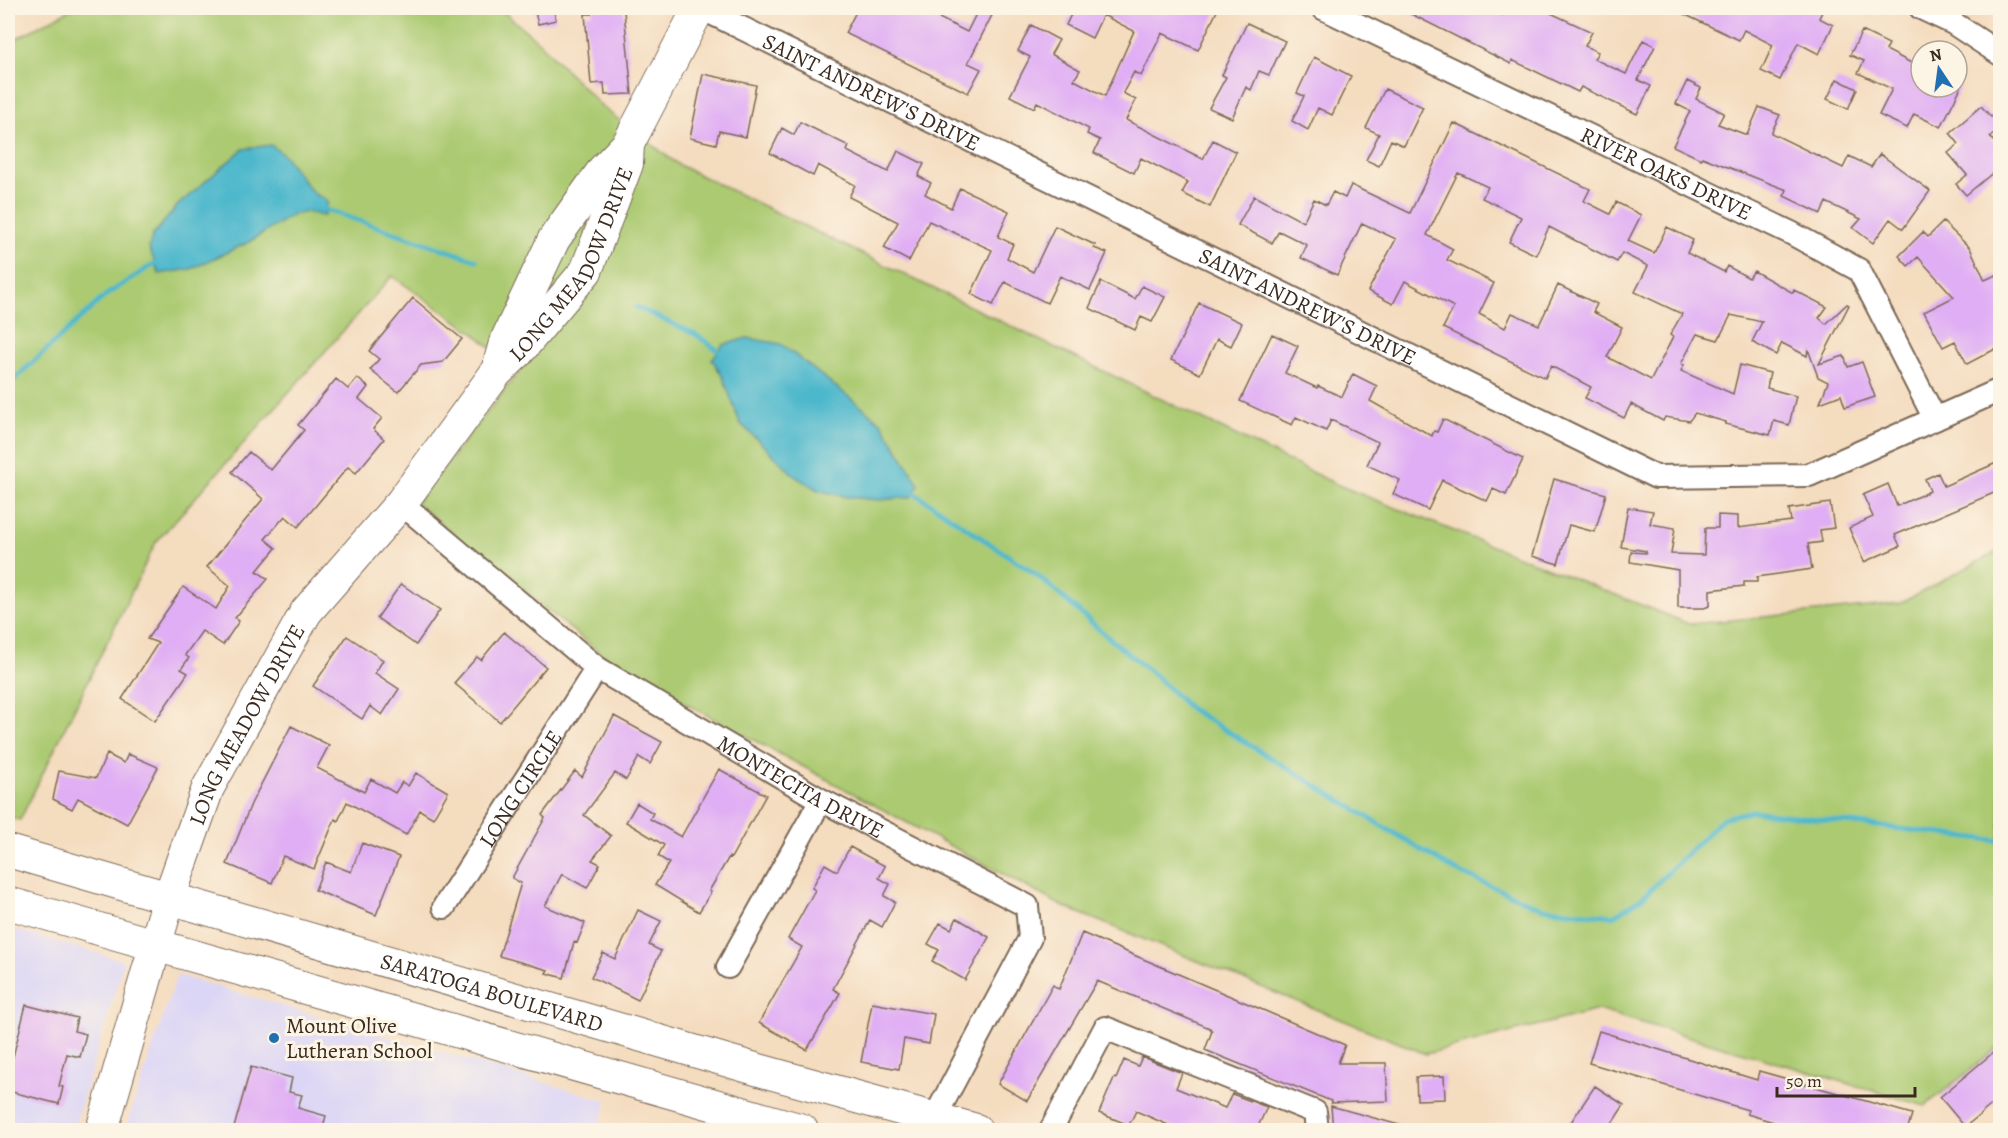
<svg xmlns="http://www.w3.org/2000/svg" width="2008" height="1138" font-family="Alegreya,serif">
<rect width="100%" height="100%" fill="#fcf5e5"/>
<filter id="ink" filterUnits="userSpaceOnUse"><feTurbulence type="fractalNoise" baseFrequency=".0167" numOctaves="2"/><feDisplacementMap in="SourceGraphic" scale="12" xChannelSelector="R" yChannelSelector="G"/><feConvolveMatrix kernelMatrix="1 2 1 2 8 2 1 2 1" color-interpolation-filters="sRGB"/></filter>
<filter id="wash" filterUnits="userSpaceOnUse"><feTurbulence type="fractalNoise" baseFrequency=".008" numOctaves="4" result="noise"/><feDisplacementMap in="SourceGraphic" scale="24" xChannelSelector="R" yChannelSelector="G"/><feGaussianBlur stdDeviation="1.35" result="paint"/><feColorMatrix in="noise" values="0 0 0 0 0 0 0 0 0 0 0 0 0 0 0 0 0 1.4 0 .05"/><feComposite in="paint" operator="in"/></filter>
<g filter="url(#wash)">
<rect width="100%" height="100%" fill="#f4dcbf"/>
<path fill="#dcd6f6" d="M8 928 124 961 73 1130H8Z
M177 975 607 1101 598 1130H125Z"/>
<path fill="#acca72" stroke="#747a48" stroke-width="1.5" d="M73 8H499L540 43 602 107 679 165 1338 485 1689 624 1899 604 2000 550V1046L1925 1106 1598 1010 1426 1054 1062 906 616 666 416 503 519 372 474 333 392 276 156 542 20 820 8 817V43Z"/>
<path fill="#4eb8cc" stroke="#447175" stroke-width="1.5" d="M271 145 284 155 313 193 328 201 324 216 306 212 292 215 249 242 191 269 159 274 149 247 152 236 178 205 243 149Z
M747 338 781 344 881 422 919 484 911 497 880 500 847 497 818 490 796 477 740 423 723 377 712 359 723 345Z"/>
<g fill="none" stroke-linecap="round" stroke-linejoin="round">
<path stroke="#4eb8cc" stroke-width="5" d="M321 208 476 260
M636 307 695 334 723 354
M8 385 106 295 160 260
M910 490 1037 575 1109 638 1158 678 1189 708 1456 871 1542 908 1613 916 1641 899 1723 818 1753 811 2000 841"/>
</g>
<g id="blocks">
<path fill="#e0aef4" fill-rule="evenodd" d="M534 8H553L556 20 538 24Z
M592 8H617V11H624L632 94 605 95 604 83 591 84 585 14H592Z
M858 8H932L929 13 967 32 979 8 992 15 968 63 981 69 968 93 845 33Z
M1074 8H1209L1217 11 1198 50 1162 33 1141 76 1134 72 1123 93 1136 100 1126 120 1203 159 1213 140 1236 152 1210 207 1182 193 1188 182 1141 158 1134 173 1094 153 1100 140 1087 134 1089 129 1037 102 1034 108 1010 96 1030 57 1018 51 1031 25 1059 40 1051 54 1080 70 1074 80 1105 96 1134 31 1103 15 1092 38 1066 25Z
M1399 8H1486L1502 15 1505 8H1540L1592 32 1585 46 1598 52 1594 59 1626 74 1643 40 1655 46 1638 80 1651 86 1637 114 1581 87 1578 92 1512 60 1511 64Z
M1671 8H1824L1819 18 1833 25 1819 54 1798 43 1780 80 1761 71 1773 45 1744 30 1739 40Z
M1247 23 1285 41 1269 75 1259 71 1251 90 1246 87 1232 118 1209 108 1226 77 1222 75Z
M1862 31 1889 44 1886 50 1921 68V87H1961L1941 127 1914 114 1907 128 1879 115 1892 89 1858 73 1864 61 1850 55Z
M1314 57 1351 76 1332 115 1318 108 1308 130 1292 121 1304 96 1297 93Z
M703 74 756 85 746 137 719 131 716 144 690 138Z
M1837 79 1857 89 1848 109 1827 99Z
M1687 81 1701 88 1696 99 1724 113 1718 124 1747 135 1759 107 1780 115 1771 133 1843 168 1849 156 1871 167 1880 154 1930 191 1903 229 1890 219 1873 243 1853 228 1861 219 1826 202 1821 214 1784 196 1787 190 1702 157 1701 159 1673 146 1690 111 1676 104Z
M1385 89 1423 107 1404 146 1391 140 1379 166 1366 160 1379 134 1366 128Z
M1981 106 1991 117 2001 109V128L1990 137 2001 150V166L1966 195 1956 184 1967 175 1948 153 1959 144 1950 133Z
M800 122 849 146 847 151 888 172 898 151 924 164 918 176 931 183 925 194 951 208 960 188 1009 211 998 237 1013 244 1007 258 1033 272 1055 226 1095 245 1094 248 1107 253 1090 290 1060 276 1047 303 1005 282 993 305 971 294 992 250 929 221 909 261 884 248 898 222 849 197 855 185 818 165 813 176 770 153 782 128 794 135Z
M1454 123 1590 189 1584 201 1610 214 1616 202 1641 215 1628 241 1654 253 1667 227 1693 240 1687 253 1724 272 1727 266 1749 278 1754 271 1793 293 1794 290 1827 307 1819 318 1826 324 1847 304 1849 305 1819 364 1844 356 1848 367 1862 362 1875 397 1845 407 1841 395 1820 403 1828 382 1818 377 1808 349 1807 356 1782 343 1776 355 1752 342 1762 322 1731 315 1718 340 1697 334 1681 364 1684 365 1681 371 1733 394 1740 365 1770 373 1767 388 1796 396 1789 425 1774 421 1770 435 1725 424 1726 422 1695 413 1689 421 1665 417 1663 421 1631 404 1624 418 1585 398 1591 387 1551 366 1545 378 1443 328 1454 307 1405 281 1393 304 1368 291 1396 239 1362 223 1337 275 1301 258 1307 245 1279 231 1272 243 1238 225 1254 196 1303 222 1314 199 1326 205 1333 192 1345 198 1351 185 1410 213ZM1458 173 1488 187 1482 198 1521 217 1509 242 1536 255 1549 227 1617 262 1622 253 1648 266 1635 292 1682 314 1670 335 1673 337 1651 380 1607 357 1622 327 1593 312 1597 304 1558 285 1539 325 1512 313 1505 328 1479 314 1494 283 1447 260 1453 249 1427 235Z
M1943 222 1970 248 1985 280 1996 275 2001 284V346L1967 364 1955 341 1943 347 1924 312 1954 297 1918 257 1908 266 1899 256 1923 232 1928 237Z
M1101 282 1135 299 1142 286 1165 297 1152 322 1141 317 1135 330 1089 308Z
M413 298 462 339 443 362 421 365 398 392 370 370 379 359 369 351Z
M1199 303 1242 323 1231 346 1217 339 1200 374 1171 360Z
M1272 334 1298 346 1285 373 1317 388 1318 386 1342 397 1353 374 1377 386 1370 401 1432 436 1434 431 1437 432 1443 419 1523 459 1506 495 1493 489 1487 501 1442 480 1428 510 1393 494 1400 480 1367 465 1378 442 1331 420 1326 431 1296 417 1292 425 1240 401Z
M357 378 368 387 359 399 382 418 373 429 384 439 356 473 348 467 298 527 285 516 265 539 276 548 257 571 268 579 235 618 239 621 223 645 202 631 185 655 189 658 181 669 188 673 155 721 122 699 158 643 147 639 183 587 216 609 230 586 207 567 263 499 232 472 249 452 271 470 304 430 298 425 336 379 348 389Z
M2001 461V490L1895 535 1900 546 1864 562 1849 528 1873 517 1863 495 1888 484 1897 506 1930 491 1925 479 1938 473 1944 486Z
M1554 479 1606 494 1595 532 1569 525 1558 564 1532 556Z
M1830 503 1834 528 1820 530 1822 542 1808 544 1812 569 1757 577V582H1744V586L1710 590V606L1704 608H1678V570L1630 562 1631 552 1646 553V551L1621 547 1628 507 1653 511 1650 524 1675 528 1671 554 1704 555 1705 528H1718V515L1738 516V528L1791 521 1789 509Z
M401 584 440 610 416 645 377 618Z
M504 632 546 667 500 722 454 683 477 657 481 660Z
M347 636 383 660 375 673 399 689 382 715 370 706 362 719 313 686Z
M614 716 662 742 650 764 639 757 626 780 615 773 584 815 611 836 592 860 600 864 587 888 562 874 545 906 585 923 577 943 574 942 564 978 546 973 548 970 499 956 521 883 512 878 545 818 542 815 575 771 582 777Z
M291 726 329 745 317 768 364 792 371 779 395 793 402 782 408 786 416 773 448 792 433 818 420 810 406 835 347 802 338 821 335 819 314 869 283 856 272 883 227 864 251 804Z
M107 754 124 763 128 754 158 767 127 824 78 798 72 809 53 799 59 771 96 778Z
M719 769 766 795 731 858 729 857 709 891 711 892 699 912 655 885 669 863 658 856 664 845 626 822 637 803 653 813 650 819 681 837Z
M362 843 399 857 376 915 315 890 326 862 351 872Z
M850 847 885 866 879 878 890 884 884 896 895 902 882 927 870 920 833 989 840 993 807 1050 759 1023 802 947 788 939 815 890 812 888 825 864 837 871Z
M638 910 661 921 649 945 661 951 638 1000 591 977 603 953 615 959Z
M957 918 989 937 965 980 932 961 939 950 928 944 940 923 951 929Z
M1082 933 1345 1045 1338 1063H1386L1388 1101 1331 1103V1101L1205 1050 1212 1031 1210 1028 1097 981 1027 1101 998 1084 1053 985 1059 989Z
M872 1003 934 1014 929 1044 904 1039 899 1069 861 1062Z
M26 1005 77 1018 74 1031 86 1034 80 1057 67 1054 59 1086 63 1087 59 1104 8 1091V1068L10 1069Z
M1599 1031 1757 1080 1759 1071 1912 1114 1907 1131H1803L1747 1114 1748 1110 1589 1063Z
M2001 1046V1097L1965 1127 1940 1097Z
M1142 1057 1182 1073 1176 1088 1225 1108 1232 1094 1267 1107 1256 1131H1182L1136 1111 1129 1125 1099 1113 1114 1078 1116 1079 1124 1060 1138 1066Z
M251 1067 292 1078 289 1092 302 1095 298 1108 326 1116 322 1131H233Z
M1444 1076 1445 1099 1417 1100 1416 1077Z
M1595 1086 1624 1105 1607 1131H1565Z
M1331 1106 1403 1126V1131H1333Z"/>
</g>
</g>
<g filter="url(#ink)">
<use href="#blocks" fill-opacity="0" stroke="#7c6856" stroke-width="1.5"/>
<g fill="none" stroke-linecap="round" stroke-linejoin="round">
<defs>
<g id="street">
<path id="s1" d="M701 8 1656 477 1809 475 2000 390"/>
<path id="s2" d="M1323 8 1791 233 1859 270 1935 419"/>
<path d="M1921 8 1953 23 2000 54"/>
<path id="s3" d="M401 503 597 668 821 800 1027 906 1030 938 934 1119"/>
<path id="s4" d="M444 907 597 668"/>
<path d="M728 967 821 800"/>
<path d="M1051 1130 1105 1028 1315 1112 1317 1130"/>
</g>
<g id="secondary">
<path d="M500 361 505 343 554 239 604 169 628 144 699 8"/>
<path id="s5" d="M8 851 759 1070 976 1130"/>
<path d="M8 903 802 1130"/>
<path id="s6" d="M102 1130 169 898 208 788 306 612 401 503 496 373 518 352 586 271 627 164 628 144"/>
</g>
</defs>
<use href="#street" stroke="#7c6856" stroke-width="26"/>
<use href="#secondary" stroke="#7c6856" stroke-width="34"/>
<use href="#street" stroke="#fff" stroke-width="22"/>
<use href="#secondary" stroke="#fff" stroke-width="32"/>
</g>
</g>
<circle fill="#1f6fb2" stroke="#fcf5e5" stroke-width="2" cx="274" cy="1038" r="6"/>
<g text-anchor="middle" stroke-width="6" stroke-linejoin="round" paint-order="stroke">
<g font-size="22" fill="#3b2a1e" stroke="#fcf5e5">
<text dy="8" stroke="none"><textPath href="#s1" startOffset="190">SAINT ANDREW'S DRIVE</textPath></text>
<text dy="8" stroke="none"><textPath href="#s2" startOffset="381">RIVER OAKS DRIVE</textPath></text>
<text dy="8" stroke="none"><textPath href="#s6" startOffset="1000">LONG MEADOW DRIVE</textPath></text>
<text dy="8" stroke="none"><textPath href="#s1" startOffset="676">SAINT ANDREW'S DRIVE</textPath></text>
<text dy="8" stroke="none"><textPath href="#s6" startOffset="432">LONG MEADOW DRIVE</textPath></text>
<text dy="8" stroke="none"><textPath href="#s3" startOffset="492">MONTECITA DRIVE</textPath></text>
<text dy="8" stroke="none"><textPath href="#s4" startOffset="141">LONG CIRCLE</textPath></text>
<text dy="8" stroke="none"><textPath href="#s5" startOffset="504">SARATOGA BOULEVARD</textPath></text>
</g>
<g font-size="22" fill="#3b2a1e" stroke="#fcf5e5" text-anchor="start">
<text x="286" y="1033">Mount Olive<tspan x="286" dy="25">Lutheran School</tspan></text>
</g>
</g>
<rect width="2008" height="1138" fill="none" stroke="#fcf5e5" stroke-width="30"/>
<g transform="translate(1939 69) rotate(347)"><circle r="28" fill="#fcf5e5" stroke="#afa495" stroke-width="1.5"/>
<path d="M0-4.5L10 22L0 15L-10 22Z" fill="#1f6fb2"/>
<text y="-9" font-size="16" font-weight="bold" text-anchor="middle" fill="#3b2a1e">N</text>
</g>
<path d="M1777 1087v9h138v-9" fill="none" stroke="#3b2a1e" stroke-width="3"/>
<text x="1786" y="1087" font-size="18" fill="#3b2a1e" stroke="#fcf5e5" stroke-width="4.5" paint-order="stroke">50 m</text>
</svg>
